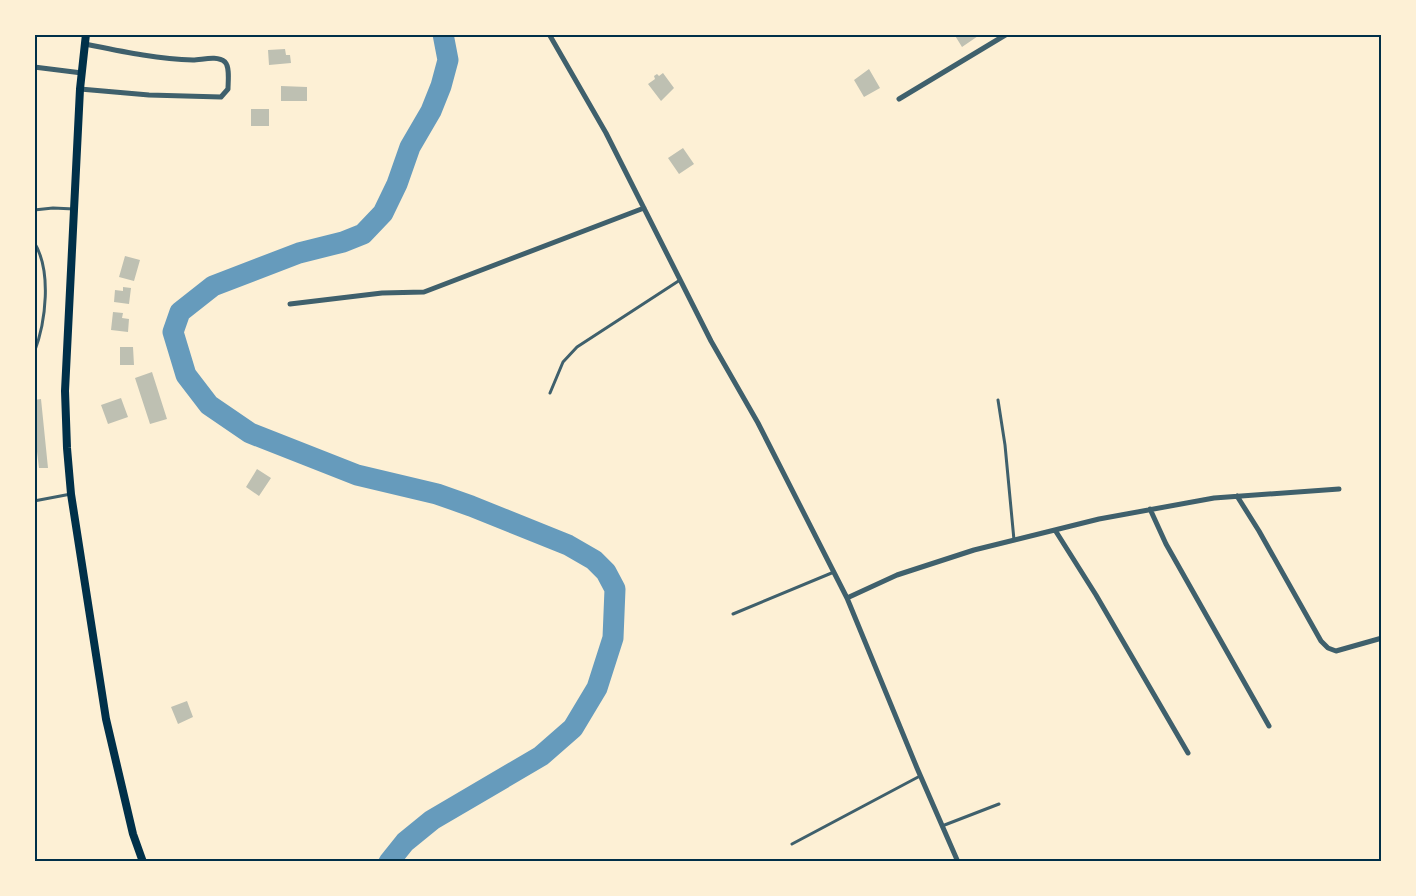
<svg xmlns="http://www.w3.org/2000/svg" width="1416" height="896" font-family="Figtree,sans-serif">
<rect width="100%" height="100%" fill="#fdf0d5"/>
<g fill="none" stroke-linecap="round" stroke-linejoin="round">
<path stroke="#669bbc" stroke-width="21" d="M389 862 405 842 432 820 541 756 573 728 597 688 613 638 615 589 606 572 594 560 568 545 471 506 437 494 357 475 250 433 209 405 186 375 173 332 180 312 213 286 299 253 343 242 363 234 383 213 397 184 410 147 431 111 441 86 448 60 443 34"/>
</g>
<path fill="#bec0b2" d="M954 34H981L962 47Z
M285 49 286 55H290L291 63 269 65 268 50Z
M869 69 880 88 864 97 854 80Z
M663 73 674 88 661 101 648 84 655 79 654 76 657 74 659 76Z
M281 86 307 87V101H281Z
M251 109H269V126H251Z
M683 148 694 164 679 174 668 158Z
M125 256 140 260 134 281 119 277Z
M123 287 131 288 129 304 114 302 115 290 123 291Z
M113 312 123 313 122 318 129 319 128 332 111 330Z
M120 347H133L134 365H120Z
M152 372 167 419 150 424 135 378Z
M121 398 128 417 108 424 101 405Z
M41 399 48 468H39L34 427V400Z
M257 469 271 478 259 496 246 487Z
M187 701 193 717 178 724 171 707Z"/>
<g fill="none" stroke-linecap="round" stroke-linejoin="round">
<path stroke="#3f606c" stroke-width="3" d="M34 210 53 208 74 209
M34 242C52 271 46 322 34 353
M550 393 563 362 577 347 680 280
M998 400 1005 445 1014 540
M34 501 71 494
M733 614 834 572
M942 826 999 804
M792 844 920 776"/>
<path stroke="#3f606c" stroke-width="5" d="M549 34 606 133 711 341 758 423 847 598 917 768 958 862
M34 67 82 73
M80 89 149 95 221 97 228 89C228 82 230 67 225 62 217 55 202 60 193 60 157 59 120 51 85 44
M899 99 1007 34
M290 304 382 293 424 292 644 208
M1237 496 1259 531 1321 641 1328 648 1336 651 1382 638
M1150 509 1166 544 1269 726
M1055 530 1096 595 1188 753
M847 598 897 575 974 550 1099 519 1214 498 1339 489"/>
<path stroke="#003049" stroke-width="8" d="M86 34 80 89 65 391 67 448 71 494 106 719 133 834 143 862"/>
</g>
<rect width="1416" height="896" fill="none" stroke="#fdf0d5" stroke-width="72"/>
<rect x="36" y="36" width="1344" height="824" fill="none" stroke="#003049" stroke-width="2"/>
</svg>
